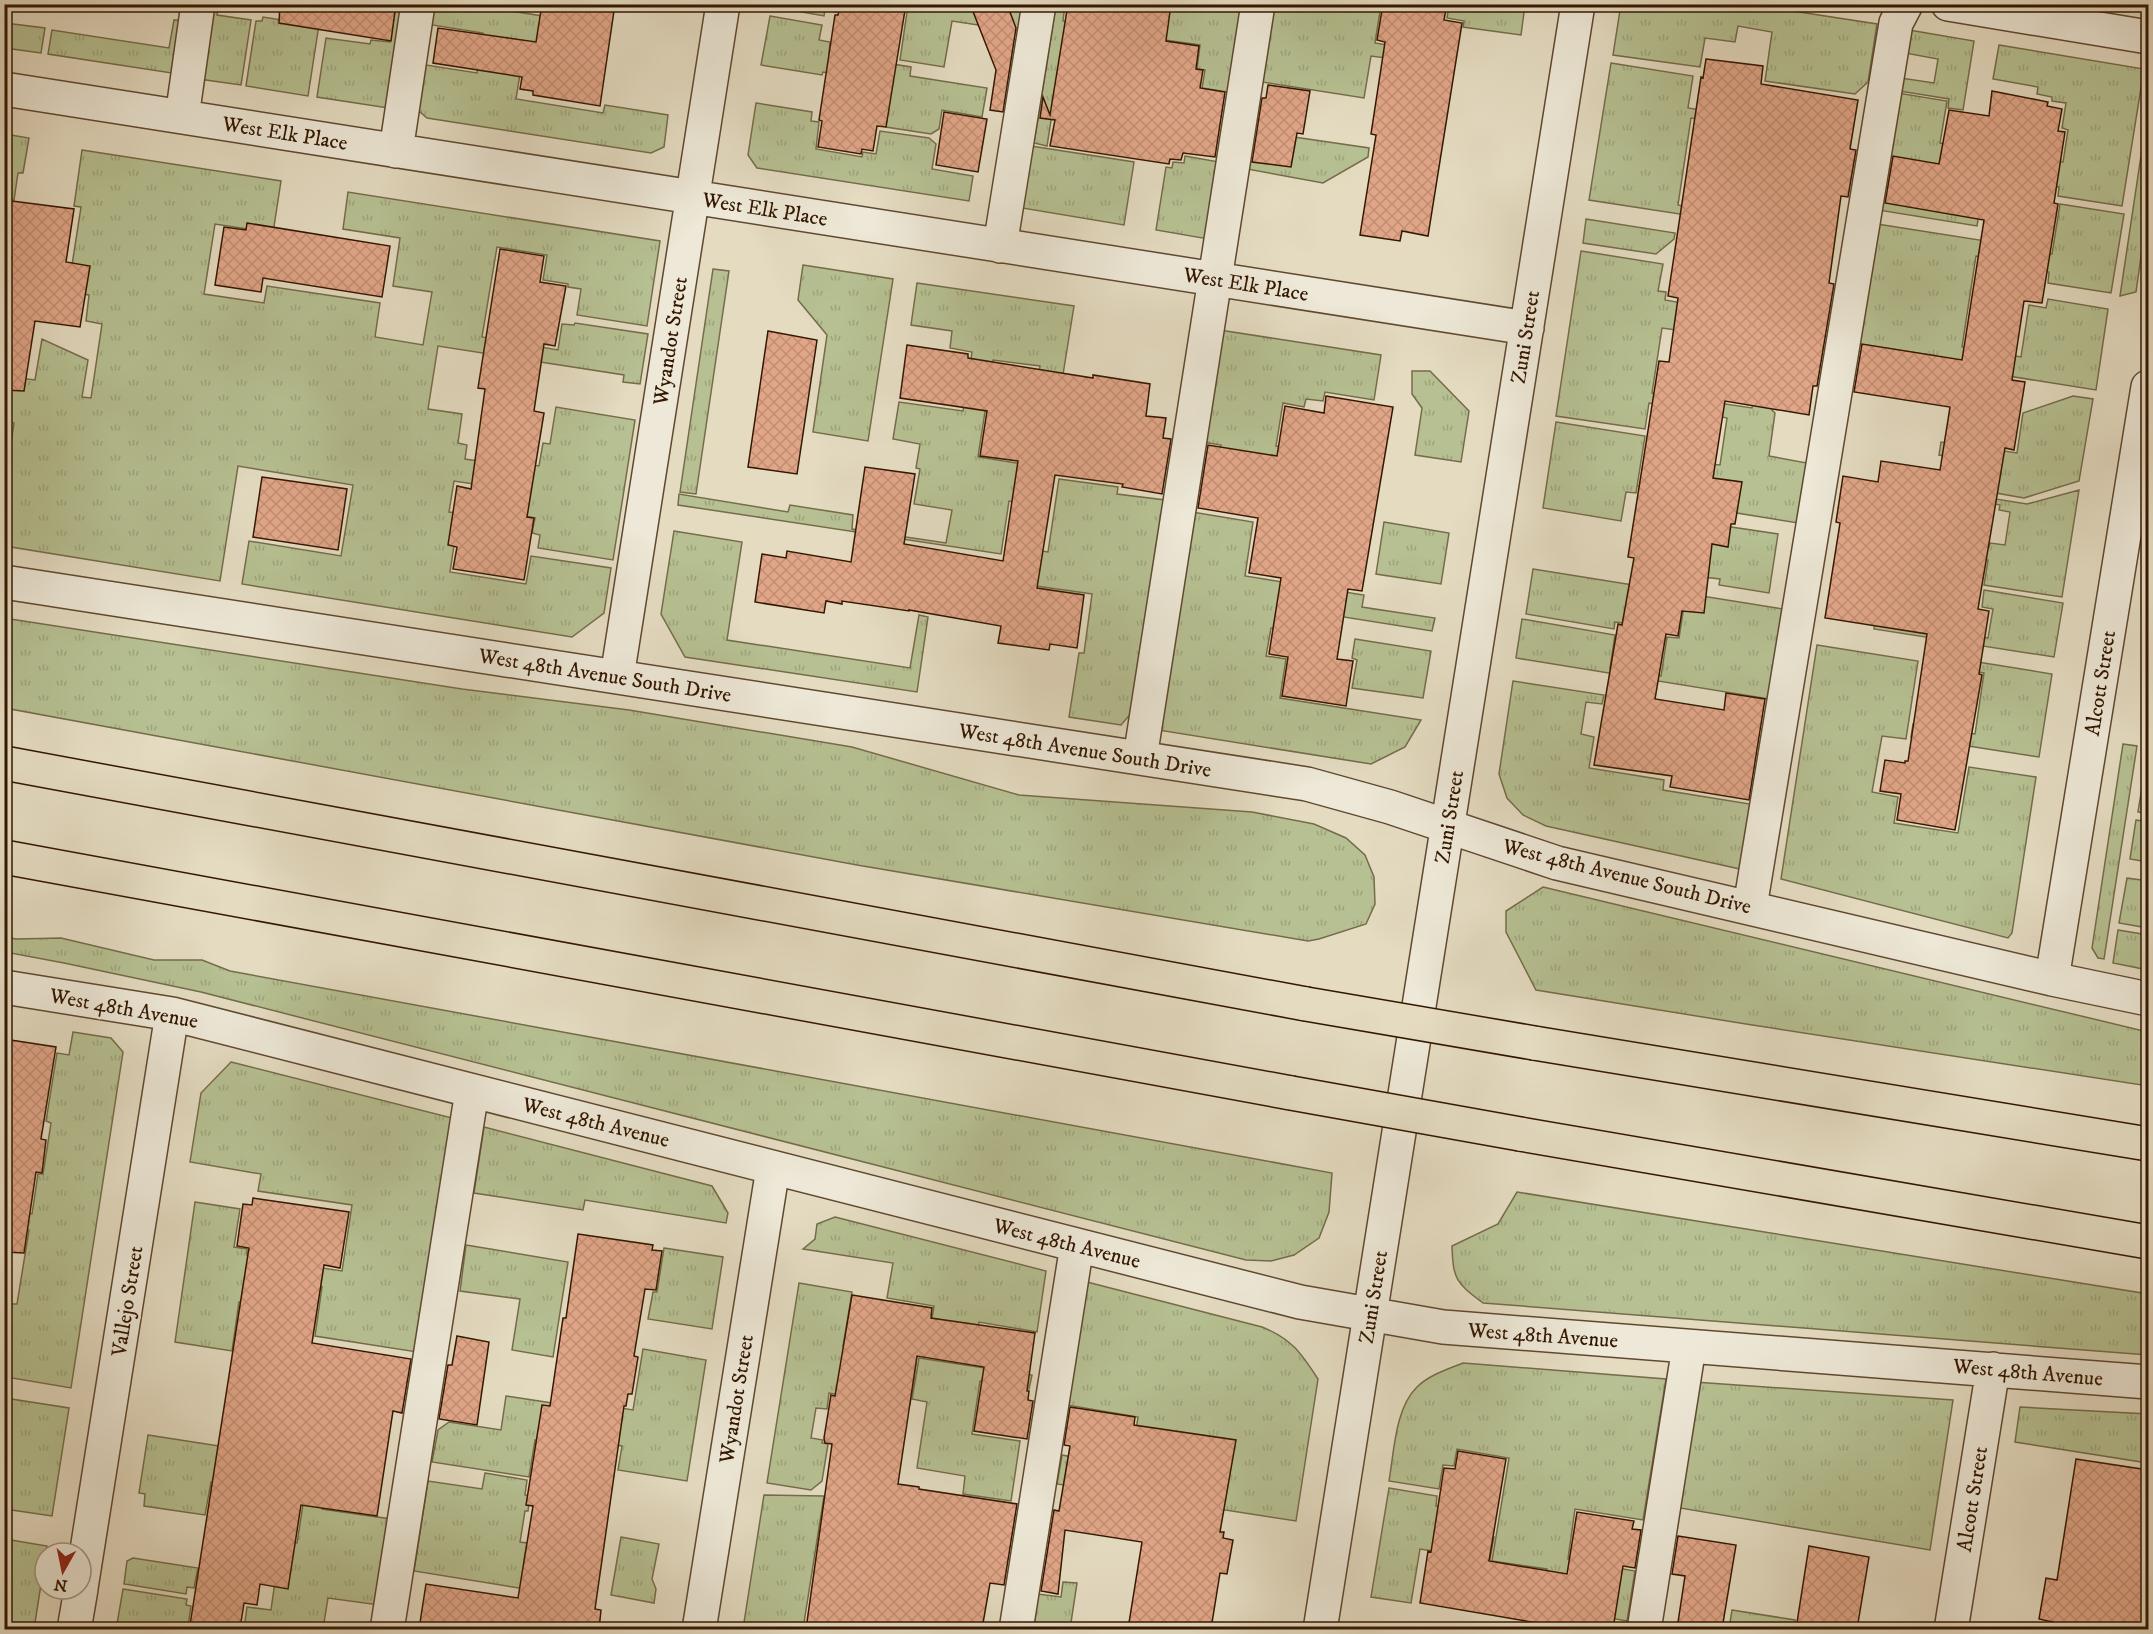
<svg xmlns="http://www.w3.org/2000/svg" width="2153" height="1634" font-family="'IM FELL DW Pica',serif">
<defs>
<pattern id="grass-tufts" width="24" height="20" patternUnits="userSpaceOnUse" patternTransform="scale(1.5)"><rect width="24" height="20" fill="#b6c092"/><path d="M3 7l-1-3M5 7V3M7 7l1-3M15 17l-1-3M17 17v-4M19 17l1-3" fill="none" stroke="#9da47c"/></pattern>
<pattern id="building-cross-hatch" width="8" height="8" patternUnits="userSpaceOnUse" patternTransform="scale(1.5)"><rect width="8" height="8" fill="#e1a688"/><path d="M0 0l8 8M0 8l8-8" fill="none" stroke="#c28e74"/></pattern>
</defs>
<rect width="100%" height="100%" fill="#e4dbc1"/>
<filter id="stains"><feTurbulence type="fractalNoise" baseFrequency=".00333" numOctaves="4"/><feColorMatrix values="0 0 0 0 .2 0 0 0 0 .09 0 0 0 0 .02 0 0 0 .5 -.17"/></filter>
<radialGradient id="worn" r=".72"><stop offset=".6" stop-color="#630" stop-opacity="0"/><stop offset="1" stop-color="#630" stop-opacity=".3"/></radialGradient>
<path fill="url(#grass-tufts)" stroke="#756c49" stroke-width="1.5" d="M512 4 511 11 595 24 538 45 525 43 516 99 603 113 605 105 668 115 664 147 651 153 427 118 413 106 420 64 477 73 483 33 426 24 429 5Z
M1119 4 1247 5 1234 93 1202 88 1205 70 1197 69 1200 45 1143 37Z
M1324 4 1334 6V4L1381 5 1375 43 1405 48 1402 60 1371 56 1364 98 1262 82 1274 5Z
M1621 4 1753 5 1877 24 1868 82 1855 94 1765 81 1772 32 1738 26 1735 42 1705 38 1700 67 1613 55Z
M211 5H218L217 15 251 20 241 85 199 79Z
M322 5 308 96 246 86 256 21H262L263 17 288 21Z
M396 5H404L388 108 317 97 326 38 370 44 371 40 390 42Z
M769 5V4L837 5 836 12 825 10 824 16 769 6Z
M908 5H1028L1024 32 952 21 944 67 900 60Z
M1056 5H1065L1063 21 1112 29 1059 69 1047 146 1034 143Z
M1449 5H1525L1521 35 1463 27 1464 21 1447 18Z
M770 16 822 25 819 40 830 42 829 54 911 67 910 76 987 88 982 117 942 110 939 129 931 134 886 127 892 83 823 72 822 75 761 65Z
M174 20 186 21 178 74 48 54 52 30 169 48Z
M5 23 45 28 41 53 5 48Z
M1909 30 1974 41 1963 110 1948 108 1949 99 1899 91 1901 78 1934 83 1938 59 1905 53Z
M1999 45 2144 69 2122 206 2058 196 2059 187 1985 179 1977 226 1878 210 1898 93 1947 101 1940 143 2063 162 2068 130 2062 128 2066 103 2052 101V97L2037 94 2038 87 1993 79Z
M1611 63 1693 76 1688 108 1756 119 1755 128 1691 118 1678 205 1700 209 1699 217 1589 200Z
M756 103 812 112 811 121 819 122 816 149 862 157 863 152 876 154 880 131 929 138 936 144 932 169 973 176 969 201 757 168 748 155Z
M2148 109V207L2136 292 2120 296Z
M1252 131 1369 148 1368 157 1323 183 1247 169Z
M5 134 29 138 23 173H18L14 200 5 199Z
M1031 146 1134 162 1124 225 1022 208Z
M82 150 281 181 273 233 215 224 204 294 264 303 267 286 380 303 375 337 423 345 432 292 393 286 400 238 343 229 348 192 660 241 647 326 577 315 581 289 568 287V284L543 280 547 255 497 247 482 337 558 350 562 324 574 325 575 323 648 334 640 384 623 382 624 375 438 346 428 409 462 414 458 443 467 445 465 459 492 463 493 459 539 466 543 443 550 444 556 407 635 420 613 560 538 548 540 535 532 533 535 518 524 516 495 487 454 481 449 512 459 513 450 572 526 584 531 556 611 568 604 613 572 637 242 584 249 541 341 556 353 485 238 466 220 581 5 546V484L14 423 5 421V376L35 380 42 339 88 360 82 397 91 398 102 324 86 321 89 295 5 282 4 264 37 268 72 265 81 207 74 206Z
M1185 156 1219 162 1208 239 1156 230 1166 167 1172 168 1173 162 1184 163Z
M2060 204 2124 214 2111 293 2048 283 2049 272 2023 267 2048 254H2052Z
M1586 219 1675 233 1674 239 1656 254 1583 243Z
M1877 224 1986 241 1983 257 1976 256 1962 347 2021 357 2029 305 2046 308 2048 299 2108 309 2096 390 1958 368 1937 356 1858 344Z
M1581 251 1663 264 1658 291 1666 292 1665 300 1710 308 1706 334 1662 328 1652 393 1714 402 1713 413 1649 403 1645 429 1556 416Z
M803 265 893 279 868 441 813 432 827 335 798 300Z
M713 269 729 271 696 494 680 492Z
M917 283 1074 306 1061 387 1037 383 1040 366 993 360 978 457 1054 469 1048 507 1009 501 1001 554 678 505 679 494 788 512 790 505 853 515 852 529 946 543 952 510 914 504 920 469 916 468 920 444 893 439 899 402 963 411 972 352 950 348 952 331 911 325Z
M1213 329 1381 355 1374 400 1325 392 1323 401 1306 399 1304 407 1283 403 1276 446 1299 449 1298 458 1218 465 1221 445 1203 442Z
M1412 371H1430L1469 411 1461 462 1415 455 1422 408 1412 394Z
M1757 378 1776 381 1772 410 1775 413 1769 456 1807 463 1798 523 1737 513V508L1639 486 1702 463 1720 465 1727 418 1717 416 1719 403 1752 408Z
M2073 396 2093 399 2079 481 2024 498 1996 493 1994 463 1939 455 1941 442 2017 453 2023 413Z
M1556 422 1645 436 1636 493 1626 492 1621 521 1543 508Z
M1059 479 1118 487 1117 494 1165 500 1134 710 1121 725 1069 717 1079 653H1084L1092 594 1014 583 1007 546 1048 552Z
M2079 490 2062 597 1984 585 1988 560 1979 558 1981 545 1989 547 1990 543 2005 545 2010 512 1999 510 2000 505 1995 504 1996 499 2027 504Z
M1192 512 1253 522 1245 576 1364 595 1362 607 1435 618 1432 631 1300 610 1285 630 1271 628 1266 656 1286 659 1280 698 1421 720 1405 747 1371 764 1158 730Z
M1384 522 1449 533 1441 584 1376 574Z
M1711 524 1778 534 1769 593 1719 585 1720 579 1703 577Z
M674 531 742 542 727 640 910 668 919 615 928 617 917 692 685 657 661 614Z
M1533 569 1783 609 1769 699 1516 658 1522 619 1615 635 1610 668 1661 676 1667 637 1679 638 1683 612 1627 603 1624 623 1615 622 1614 629 1526 614Z
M1984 590 2063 603 2054 657 1874 629 1878 607 1913 626 1988 638 1993 609 1982 607Z
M4 618 462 689 629 710 852 747 1019 795 1252 812 1314 824 1346 838 1365 855 1374 877 1375 904 1366 924 1319 939 1308 941 857 865 5 708Z
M1355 639 1431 651 1423 698 1352 688 1357 660 1352 658Z
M1817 645 1918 661 1906 739 1882 736 1872 792 1898 797 1894 823 1958 833 1969 767 2036 777 2012 933 2008 938 1781 879Z
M1953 658 2052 674 2039 757 1911 737 1913 724 1975 734 1984 673 1952 668Z
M1513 681 1604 695 1602 704 1586 702 1581 734 1594 737 1589 768 1664 780 1663 790 1750 804 1740 869 1546 826 1523 815 1507 798 1499 774Z
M2123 744 2137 746 2104 959 2098 958 2092 948Z
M2148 749V814L2138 812Z
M2136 820 2148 822V862L2130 859Z
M2127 878 2148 881V928L2119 923Z
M1543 887 2148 1032V1086L1746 1024 1536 990 1506 932V911Z
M2118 930 2148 935V970L2113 963Z
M5 937 16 939 61 938 154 960H202L230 971 1332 1173 1329 1212 1319 1238 1294 1255 1271 1261 1246 1260 201 992 64 963 5 952Z
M73 1032 111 1038 123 1052 71 1388 6 1377 10 1351 5 1350V1308L11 1309 12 1304H17L29 1230 5 1226 4 1210 32 1214 38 1174H43L51 1123 46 1121 57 1053 69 1055Z
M231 1062 452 1118 417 1352 315 1336 322 1287 247 1276 250 1257 342 1271 352 1205 258 1191 261 1174 190 1162 201 1093Z
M484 1127 712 1186 728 1213 726 1223 585 1200 583 1210 474 1193Z
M1517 1192 2148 1294V1355L1483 1303C1456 1283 1453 1279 1452 1246L1498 1224Z
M195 1202 240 1209 234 1247 247 1249V1255H249L246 1302H239L232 1351 175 1342Z
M835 1217 1046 1271 1037 1332 979 1322 978 1327 926 1356 934 1306 887 1298 893 1263 803 1249 815 1239 817 1224Z
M466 1245 568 1262 553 1357 512 1350 520 1299 460 1291Z
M664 1248 723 1257 712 1329 648 1319 653 1292H657Z
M1087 1282 1262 1327C1292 1339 1301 1353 1318 1379L1296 1521 1057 1484 1062 1455 1130 1469 1138 1417 1067 1405Z
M799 1283 852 1292 843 1346 917 1357 910 1405 829 1393 827 1409 816 1408 811 1438 823 1440 822 1443 828 1444 822 1481 811 1490 767 1483Z
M643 1349 706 1360 687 1481 618 1470 622 1446 613 1445 577 1401 633 1410Z
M919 1358 1032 1375 1029 1389 980 1381 972 1434 1020 1441 1011 1501 963 1494 965 1476 917 1468 927 1402 912 1399Z
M1463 1363 1666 1379 1643 1520 1575 1509 1568 1559 1635 1571 1627 1621 1540 1606 1547 1569 1492 1561 1509 1458 1457 1449 1454 1466 1443 1465 1439 1489 1389 1481C1394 1453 1395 1408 1417 1387 1429 1375 1448 1369 1463 1363Z
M1694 1382 1953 1400 1930 1550 1674 1507Z
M506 1396 565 1405 559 1444 535 1440 529 1477 432 1462 438 1430 449 1422 501 1430Z
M5 1398 69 1408 52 1516 5 1509Z
M2020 1407 2148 1414V1463L2015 1442Z
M148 1435 328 1463 218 1483 211 1482 205 1515 144 1506 145 1494 139 1493Z
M485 1473 527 1480 525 1495 530 1496 528 1511H525L520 1542 527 1543 524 1561 544 1592 414 1571 428 1481 482 1489Z
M307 1479 325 1481 322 1509 391 1519 379 1605 328 1598 323 1629H244L247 1607 271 1610 278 1560 264 1538 297 1543Z
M1389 1488 1437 1496 1436 1506 1443 1507 1440 1529 1494 1537 1490 1560 1420 1549 1411 1603 1371 1597Z
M764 1495 824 1496 803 1629H743Z
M621 1537 659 1544 652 1579 656 1589 654 1603 611 1595Z
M5 1539 47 1546 34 1629H5Z
M133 1558 198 1568 194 1588 187 1587 186 1594 124 1584 127 1561Z
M1063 1582 1077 1583 1070 1629 1033 1630 1038 1594 1061 1597Z
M123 1589 187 1599 186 1605 191 1606 188 1627 194 1629H139L140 1627 117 1624Z
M1732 1610 1795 1620 1794 1629H1729Z"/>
<path fill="url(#building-cross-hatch)" stroke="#341700" stroke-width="1.5" d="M280 4H396L391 41 279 23Z
M542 4H615L600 106 533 95V91L520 89 522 77 433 63 438 28 536 42Z
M840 4H906L886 127 877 126 873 151 862 149 861 154 818 147 822 121 819 120 835 15H838Z
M970 4H1007L1016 28 1003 112 990 110 996 70Z
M1068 4H1171L1166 41 1199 46 1196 69 1203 70 1200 88 1225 92 1215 157 1183 153 1181 160 1170 159 1169 164 1050 146 1055 120 1040 118 1043 97 1050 115Z
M1383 4H1447L1444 20 1462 23 1428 236 1402 231 1400 241 1360 235 1376 135 1371 134 1385 42 1377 40Z
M1706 59 1763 66 1761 84 1858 100 1850 149 1856 150 1848 197 1841 196 1829 283 1834 284 1817 386H1813L1809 415 1725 401 1713 478 1742 482 1735 524H1731L1728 547 1712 544 1704 613 1682 611 1678 636 1666 634 1655 699 1724 710 1726 693 1765 699 1749 800 1670 787 1672 776 1594 765 1618 624 1622 625 1634 558 1628 557 1659 361 1669 362 1678 298 1668 296 1701 77 1703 78Z
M1268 85 1310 91 1303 134 1297 133 1291 167 1252 162 1262 98H1266Z
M1992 91 2048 102 2047 106 2062 109 2058 131 2065 132 2054 203 2058 204 2042 303 2024 301 2012 380 2025 382 2014 450 2005 448 1978 609 1989 611 1979 674 1982 675 1955 830 1897 820 1901 794 1880 791 1885 760 1905 763V761H1908L1927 634 1825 618 1840 523 1836 522 1843 476 1878 482 1881 461 1940 470 1950 407 1854 392 1862 344 1962 360 1984 220 1885 203 1893 156 1939 164 1949 110 1989 116Z
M944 112 987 119 978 172 936 165Z
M4 200 74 209 66 262 90 266 80 327 35 321 24 391 4 390V303L12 257 4 256Z
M247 223 390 246 382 297 263 278 261 292 215 285 224 227 246 230Z
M500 249 544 256 540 282 566 286 555 346 544 344 534 411 544 413 527 517 534 518 524 580 453 569 457 547 448 545 457 486 471 489 485 389 478 388Z
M768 331 817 340 797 474 748 467Z
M907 345 968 354V358L1093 378V375L1150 384 1146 416 1166 418 1163 438 1171 439 1162 494 1122 487 1123 484 1055 475 1037 588 1084 595 1077 648 1050 644 1049 650 998 643 1001 626 909 610V611L842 601V604L826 601 824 613 755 602 762 554 786 558 787 551 851 562 865 467 915 474 904 544 1003 561 1018 461 980 456 987 411 900 398Z
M1326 396 1393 407 1362 591 1348 589 1337 659 1353 661 1346 706 1282 696 1288 657 1269 654 1281 578 1249 573 1258 518 1198 508 1208 445 1277 456 1285 406 1324 413Z
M262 477 347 489 338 550 253 537Z
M4 1039 56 1047 41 1139 46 1140 42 1173 36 1172 24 1253 4 1252Z
M253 1198 349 1212 340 1268 324 1265 312 1343 411 1359 402 1413 393 1411 377 1516 301 1505 288 1589 260 1584 257 1605 244 1603 240 1629H219L190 1625 248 1254 249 1248 237 1246 243 1204 252 1205Z
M578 1234 653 1245 652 1250 662 1251 656 1290 645 1289 634 1356 638 1357 632 1394H628L626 1406H624L595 1609 601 1610 599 1629H419L426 1584 518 1598 533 1506 526 1505 542 1405 550 1406 563 1318H566Z
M852 1295 932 1308 931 1318 1035 1333 1027 1391H1029L1028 1400 1033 1401 1027 1439 974 1431 984 1367 917 1356 898 1484 919 1487V1489L1017 1504 1004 1585 990 1583 982 1629H806L832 1444 825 1443 824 1438 831 1395 835 1396Z
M457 1336 489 1342 477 1425 439 1419 448 1365H452Z
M1070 1407 1135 1417 1134 1425 1236 1440 1220 1532H1224L1223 1538 1233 1540 1227 1574 1220 1573 1211 1629H1128L1142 1542 1065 1530 1058 1594 1041 1591 1054 1510 1059 1511 1070 1446 1064 1445Z
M1458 1451 1506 1459 1489 1561 1567 1574 1577 1512 1634 1521 1632 1529 1641 1530 1635 1568 1623 1566 1613 1629H1542L1543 1624 1420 1603 1428 1551 1431 1552 1444 1468 1455 1469Z
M2076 1459 2148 1470V1492L2142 1536 2148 1537V1629H2052L2053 1622 2039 1619 2046 1578 2057 1580Z
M1678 1536 1736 1545 1722 1629H1677L1685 1576 1672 1574Z
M1809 1546 1869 1557 1857 1629H1796Z"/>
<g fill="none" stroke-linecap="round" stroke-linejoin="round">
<defs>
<path id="minor" d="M1948 4 2148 37
M4 89 1527 328
M182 117 198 4
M396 151 418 4
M1000 246 1039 4
M4 582 1307 784 1390 807 1557 863 2052 979 2148 999
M617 677 723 4
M1140 758 1258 4
M1750 907 1896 23 1906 4
M2052 979 2148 387
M4 987 172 1014 1300 1302 1443 1327 2148 1382
M81 1588 172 1014
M74 1630 81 1589
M387 1630 472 1091
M699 1630 773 1168
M1016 1630 1077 1245
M1320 1630 1578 4
M1644 1630 1689 1347
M1951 1630 1993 1369"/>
<path id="highway" d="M4 763 1306 1004
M4 857 1291 1093
M1534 1043 2148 1144
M1520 1134 2148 1242"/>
</defs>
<use href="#minor" stroke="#604830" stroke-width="36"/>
<use href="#highway" stroke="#341700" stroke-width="36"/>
<use href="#minor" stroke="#ede8d7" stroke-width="33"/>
<use href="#highway" stroke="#e4dbc1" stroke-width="33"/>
<defs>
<path id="highway-bridge" d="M1306 1004 1534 1043
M1291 1093 1520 1134"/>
</defs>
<use href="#highway-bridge" stroke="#341700" stroke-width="36" stroke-linecap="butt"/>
<use href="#highway-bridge" stroke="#e4dbc1" stroke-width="33"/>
</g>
<g text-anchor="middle" stroke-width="5" stroke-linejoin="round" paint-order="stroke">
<g font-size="21" fill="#341700" stroke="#ede8d7">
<text transform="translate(285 133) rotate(9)" y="7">West Elk Place</text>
<text transform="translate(765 209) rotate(9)" y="7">West Elk Place</text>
<text transform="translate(1246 284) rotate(9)" y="7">West Elk Place</text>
<text transform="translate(1525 337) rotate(-81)" y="7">Zuni Street</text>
<text transform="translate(670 341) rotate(-81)" y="7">Wyandot Street</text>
<text transform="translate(605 675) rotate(9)" y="7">West 48th Avenue South Drive</text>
<text transform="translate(2100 683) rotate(-81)" y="7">Alcott Street</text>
<text transform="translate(1085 750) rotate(9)" y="7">West 48th Avenue South Drive</text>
<text transform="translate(1449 817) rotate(-81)" y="7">Zuni Street</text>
<text transform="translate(1627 876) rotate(14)" y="7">West 48th Avenue South Drive</text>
<text transform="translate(124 1008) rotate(10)" y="7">West 48th Avenue</text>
<text transform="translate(596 1122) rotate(14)" y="7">West 48th Avenue</text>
<text transform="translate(1067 1243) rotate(14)" y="7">West 48th Avenue</text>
<text transform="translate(1373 1297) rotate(-81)" y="7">Zuni Street</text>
<text transform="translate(127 1301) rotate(-81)" y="7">Vallejo Street</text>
<text transform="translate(1543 1335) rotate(4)" y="7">West 48th Avenue</text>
<text transform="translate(2028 1372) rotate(5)" y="7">West 48th Avenue</text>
<text transform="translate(736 1399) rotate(-81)" y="7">Wyandot Street</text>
<text transform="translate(1972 1499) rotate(-81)" y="7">Alcott Street</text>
</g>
</g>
<rect width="2153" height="1634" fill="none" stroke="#e4dbc1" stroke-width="24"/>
<rect x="6" y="6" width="2141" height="1622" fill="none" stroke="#341700" stroke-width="3"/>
<rect x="12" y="12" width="2129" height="1610" fill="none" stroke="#341700" stroke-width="1.5"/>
<g transform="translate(63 1571) rotate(189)"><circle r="28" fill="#ede8d7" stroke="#a39481" stroke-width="1.5"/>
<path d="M0-4.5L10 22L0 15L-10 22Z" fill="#8f2418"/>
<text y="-9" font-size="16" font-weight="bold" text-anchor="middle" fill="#341700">N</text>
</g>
<rect width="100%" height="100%" filter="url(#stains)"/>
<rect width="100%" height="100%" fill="url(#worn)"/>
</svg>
